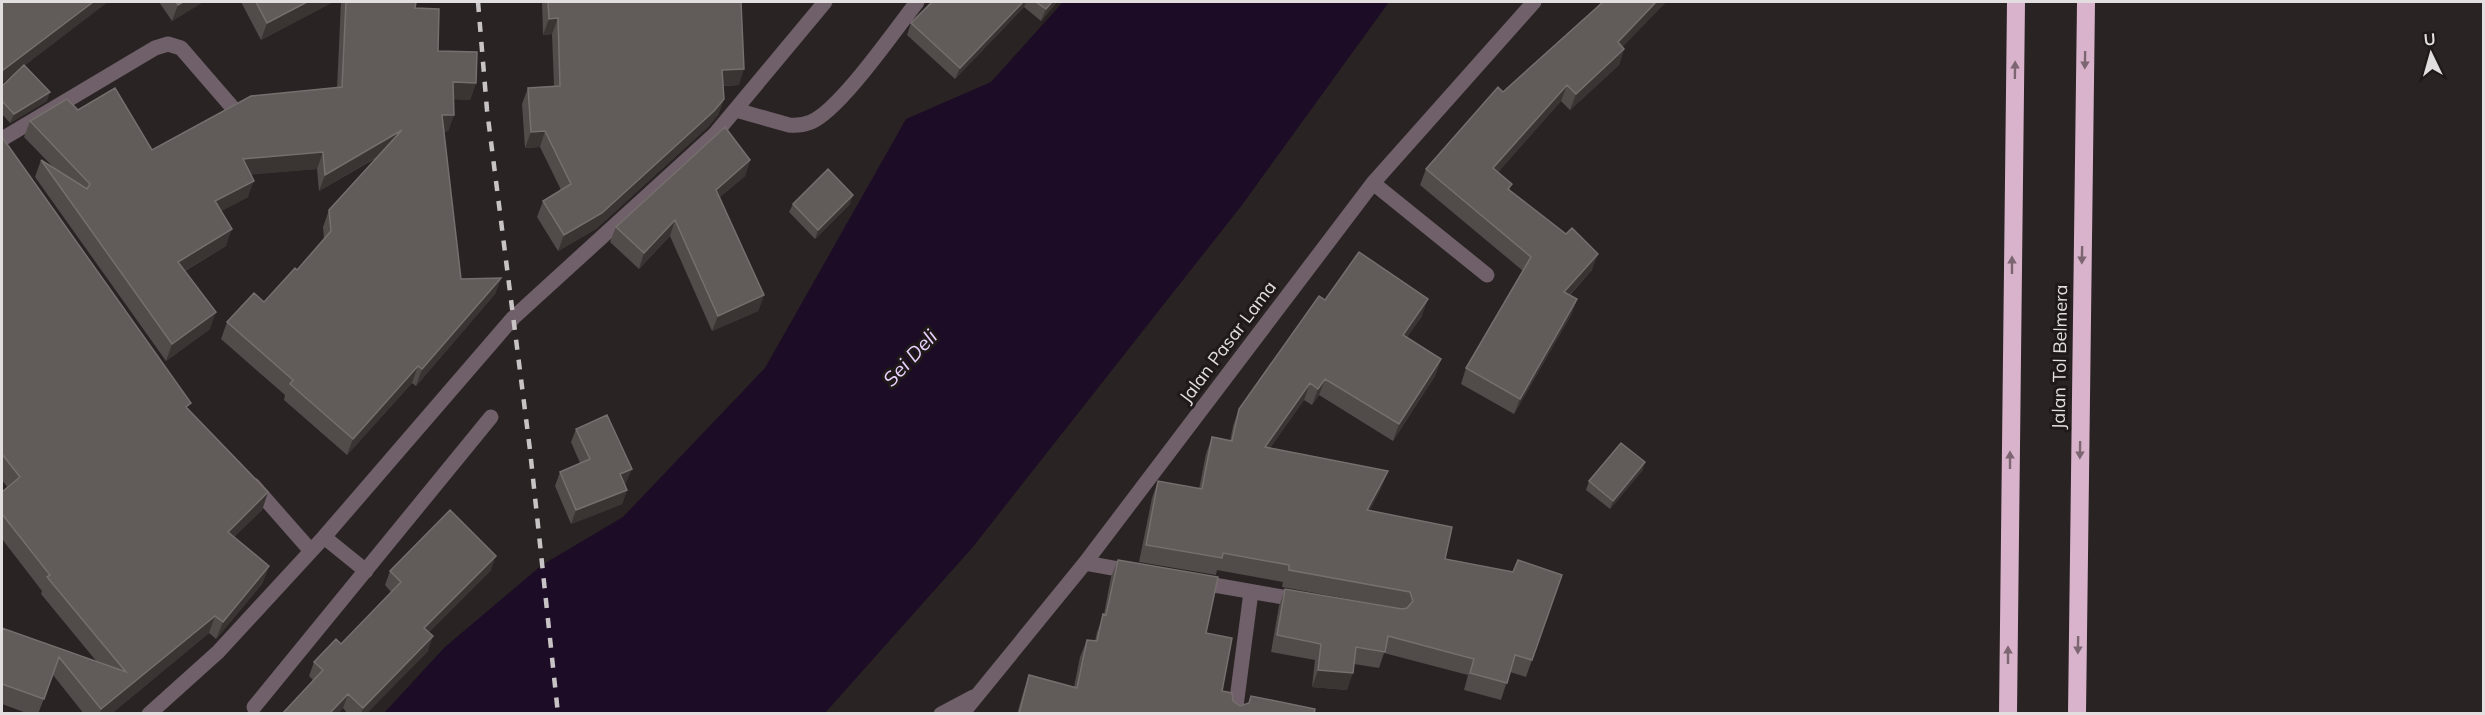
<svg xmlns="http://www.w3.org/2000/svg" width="2485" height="715" font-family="Mulish,sans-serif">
<rect width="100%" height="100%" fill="#292323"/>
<path fill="#1c0c26" d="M1063 2H1389L1242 205 972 548 825 713H384L445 647 542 565 623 517 765 368 906 119 991 82Z"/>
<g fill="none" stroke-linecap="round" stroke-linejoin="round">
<path stroke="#6f6069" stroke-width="15" d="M736 110 789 125C796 126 803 125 811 122 840 110 895 30 917 2
M2 139 155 48 168 44 181 48 232 107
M1373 183 1487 275
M253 485 311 551
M324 537 366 571
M1085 563 1135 572
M1197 582 1300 600
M254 707 491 417
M149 714 218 652 324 537 513 318 715 134 825 2
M941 714 973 697
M962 714 1085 563 1373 183 1534 2
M1235 714 1251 592"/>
<path stroke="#d9b3cb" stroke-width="18" d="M2008 714 2016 2
M2077 714 2086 2"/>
<path stroke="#c8c4c5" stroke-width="4.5" stroke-dasharray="10 10" stroke-linecap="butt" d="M478 2 487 110 530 450 558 714"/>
</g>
<path fill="#514b49" d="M2 2 24 65 47 101 10 123 2 114V86L22 67 2 83Z
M159 2H203L172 21Z
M241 2H333L261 40Z
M341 2H416L415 8 438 51 476 83 470 100 454 99V115L448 131 444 132 461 279 501 278 495 294 416 386 412 383 347 455 284 400 285 395 221 339 227 322 264 302 297 270 324 239 323 227 329 210 376 158 319 191 317 169 251 174 248 197 221 211 226 246 185 271 210 329 166 361 35 177 41 160 54 168 24 137 30 121 78 110 152 150 337 88Z
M542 2H741L739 85 723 86 724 99 718 115 708 127 596 229 558 251 537 217 543 201 561 190 540 147 525 148 522 104 528 88 554 86 552 34 543 35Z
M932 2H1057L1041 21 1024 7 955 79 907 35 911 23Z
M1603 2H1666L1622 47 1624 49 1619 65 1570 110 1561 101 1498 172 1510 190 1592 270 1570 295 1577 299 1571 315 1514 414 1461 384 1466 368 1523 271 1420 185 1426 169 1503 92Z
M2 137 188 410 268 492 262 510 234 537 269 566 262 584 216 639 209 633 111 714H84L53 675 38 714H29L2 704V628L97 662 41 594 42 591 2 539V492L7 487 2 480Z
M750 160 745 176 720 197 764 295 758 311 712 331 670 236 639 269 610 242 616 227Z
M793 204H850L815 239 789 212Z
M1325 300 1422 316 1407 337 1441 359 1435 376 1393 441 1319 395 1312 405 1304 400 1270 448 1388 471 1381 488 1369 511 1445 559 1513 572 1562 575 1526 677 1510 672 1501 700 1464 690 1468 675 1384 653 1379 668 1354 664 1347 690 1312 687 1315 660 1271 652 1279 606 1285 589 1402 609 1282 587 1283 582 1217 570 1216 575 1139 562 1152 498 1158 481 1199 489 1206 454 1212 437 1230 441 1233 426 1239 409Z
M576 429 626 483 624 484 627 490 622 504 571 524 555 486 560 472 580 463 571 442Z
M1645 462 1642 471 1610 509 1586 490 1589 481Z
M1118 560 1206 633 1222 691 1233 701 1240 706 1314 714H1017L1023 693 1029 675 1074 687 1080 657 1087 640 1095 641 1097 632 1104 614 1111 577Z
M491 570 429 632 428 651 366 714H348L343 708 337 714H282L314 681 309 676 314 662 341 644 391 592 385 585 390 571Z"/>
<path fill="#3a3433" d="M93 2H108L2 83V74L3 70Z
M183 2H203L172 21 178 5Z
M307 2H333L261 40 267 23Z
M1023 2H1026L1024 7 955 79 960 68Z
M1052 2H1057L1041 21 1046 9Z
M1656 2H1666L1612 58 1618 42Z
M558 18 552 34 543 35 549 19Z
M1624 49 1619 65 1570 110 1576 94Z
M744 69 739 85 716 86 722 70Z
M453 82 476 83 470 100 447 99Z
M1567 85 1561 101 1488 184 1493 168Z
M50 92 47 101 10 123 14 114Z
M724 99 718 115 708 127 596 229 558 251 564 235Z
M442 115H454L448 131 436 132Z
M402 130 395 146 319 191 325 175Z
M545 131 540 147 525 148 531 132Z
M323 152 317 169 237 176 243 159Z
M750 160 745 176 710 205 716 190Z
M254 181 248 197 209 218 215 201Z
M853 195 850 204 815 239 818 230Z
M675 220 670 236 639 269 644 253Z
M232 229 226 246 172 278 178 262Z
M1598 254 1592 270 1558 307 1564 292Z
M501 278 495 294 416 386 422 369Z
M764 295 758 311 712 331 718 316Z
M1428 299 1422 316 1397 352 1403 335Z
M1577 299 1571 315 1514 414 1520 399Z
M216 312 210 329 166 361 172 344Z
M1441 359 1435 376 1393 441 1399 424Z
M418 366 412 383 347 455 353 439Z
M1325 379 1319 395 1312 405 1318 389Z
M1310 383 1304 400 1259 464 1265 447Z
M1645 462 1642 471 1610 509 1613 501Z
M632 469 626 483 615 488 620 474Z
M1388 471 1381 488 1361 527 1367 510Z
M627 490 622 504 571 524 576 510Z
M268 492 262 510 221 550 228 532Z
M496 556 491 570 419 642 424 628Z
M269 566 262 584 216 639 223 622Z
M215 616 209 633 111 714H100L101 709Z
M433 636 428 651 366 714H361L363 708Z
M1318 670 1353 673 1347 690 1312 687Z
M348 694 343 708 337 714H329Z"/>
<path fill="#615b59" stroke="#756f6e" stroke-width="1.5" d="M2 2H93L3 70 2 68Z
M176 2H183L178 5Z
M256 2H307L267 23Z
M346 2H416L415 8 439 9 438 51 477 52 476 83 453 82 454 115H442L461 279 501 278 422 369 418 366 353 439 290 384 293 380 227 322 254 293 264 302 295 268 297 270 331 231 329 210 402 130 325 175 323 152 243 159 254 181 215 201 232 229 178 262 216 312 172 344 41 160 87 189 90 184 30 121 67 99 78 110 115 88 152 150 251 96 342 87Z
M548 2H741L744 69 722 70 724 99 714 111 602 213 564 235 543 201 571 184 545 131 531 132 528 88 560 86 558 18 549 19Z
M932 2H1023L960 68 911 23Z
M1036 2H1052L1046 9Z
M1603 2H1656L1618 42 1624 49 1576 94 1567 85 1493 168 1512 184 1508 189 1566 234 1572 228 1598 254 1564 292 1577 299 1520 399 1466 368 1531 257 1426 169 1498 87 1503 92Z
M24 65 50 92 14 114 2 101V86Z
M725 127 750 160 716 190 764 295 718 316 675 220 644 253 616 227Z
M2 137 191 403 186 407 268 492 228 532 269 566 223 622 215 616 101 709 59 657 44 699 2 684V628L126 672 47 577 50 575 2 514V492L20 477 2 454Z
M828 169 853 195 818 230 793 204Z
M1359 252 1428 299 1403 335 1441 359 1399 424 1325 379 1318 389 1310 383 1265 447 1388 471 1367 510 1452 527 1445 559 1513 572 1518 560 1562 575 1532 660 1515 655 1507 683 1470 673 1474 659 1388 636 1385 652 1356 647 1353 673 1318 670 1321 644 1277 635 1285 589 1402 609 1407 608 1413 601 1410 592 1289 570V565L1223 553 1222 558 1146 545 1158 481 1202 489 1212 437 1232 441 1239 409 1319 296 1325 300Z
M607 415 632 469 620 474 627 490 576 510 560 472 590 459 576 429Z
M1621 443 1645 462 1613 501 1589 481Z
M450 510 496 556 424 628 433 636 363 708 348 694 329 714H282L323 670 314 662 336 639 341 644 401 582 390 571Z
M1118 560 1218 577 1206 633 1232 638 1222 691 1232 693 1233 701 1240 706 1249 703 1251 696 1315 709 1314 714H1019L1029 675 1077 688 1087 640 1097 641 1103 614 1106 615Z"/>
<defs><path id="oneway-solid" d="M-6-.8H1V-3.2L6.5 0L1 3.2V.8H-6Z" transform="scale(1.5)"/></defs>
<g fill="#7c6672">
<use href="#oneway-solid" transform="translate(2085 60) rotate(91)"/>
<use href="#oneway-solid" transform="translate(2015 70) rotate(-89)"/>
<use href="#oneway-solid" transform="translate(2082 255) rotate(91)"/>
<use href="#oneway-solid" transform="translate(2012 265) rotate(-90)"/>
<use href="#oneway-solid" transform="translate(2080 450) rotate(91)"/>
<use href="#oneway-solid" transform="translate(2010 460) rotate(-90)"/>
<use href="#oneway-solid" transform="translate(2078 645) rotate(91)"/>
<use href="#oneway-solid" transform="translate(2008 655) rotate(-90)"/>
</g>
<g text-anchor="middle" stroke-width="6" stroke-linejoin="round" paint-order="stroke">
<g font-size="18" fill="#e2dedf" stroke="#1f191a">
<text transform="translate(1228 342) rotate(-53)" y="6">Jalan Pasar Lama</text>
<text transform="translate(2060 357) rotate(-89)" y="6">Jalan Tol Belmera</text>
</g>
<g font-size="20" font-style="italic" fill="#ebd1ff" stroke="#1f191a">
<text transform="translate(910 358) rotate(-47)" y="7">Sei Deli</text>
</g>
</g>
<rect width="2485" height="715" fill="none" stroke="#e2dedf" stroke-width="6"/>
<g transform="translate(2431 54) rotate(355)" stroke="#1f191a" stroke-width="4.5" paint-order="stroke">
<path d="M0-4.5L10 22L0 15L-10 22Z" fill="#e2dedf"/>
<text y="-9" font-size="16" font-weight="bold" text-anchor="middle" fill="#e2dedf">U</text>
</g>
</svg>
